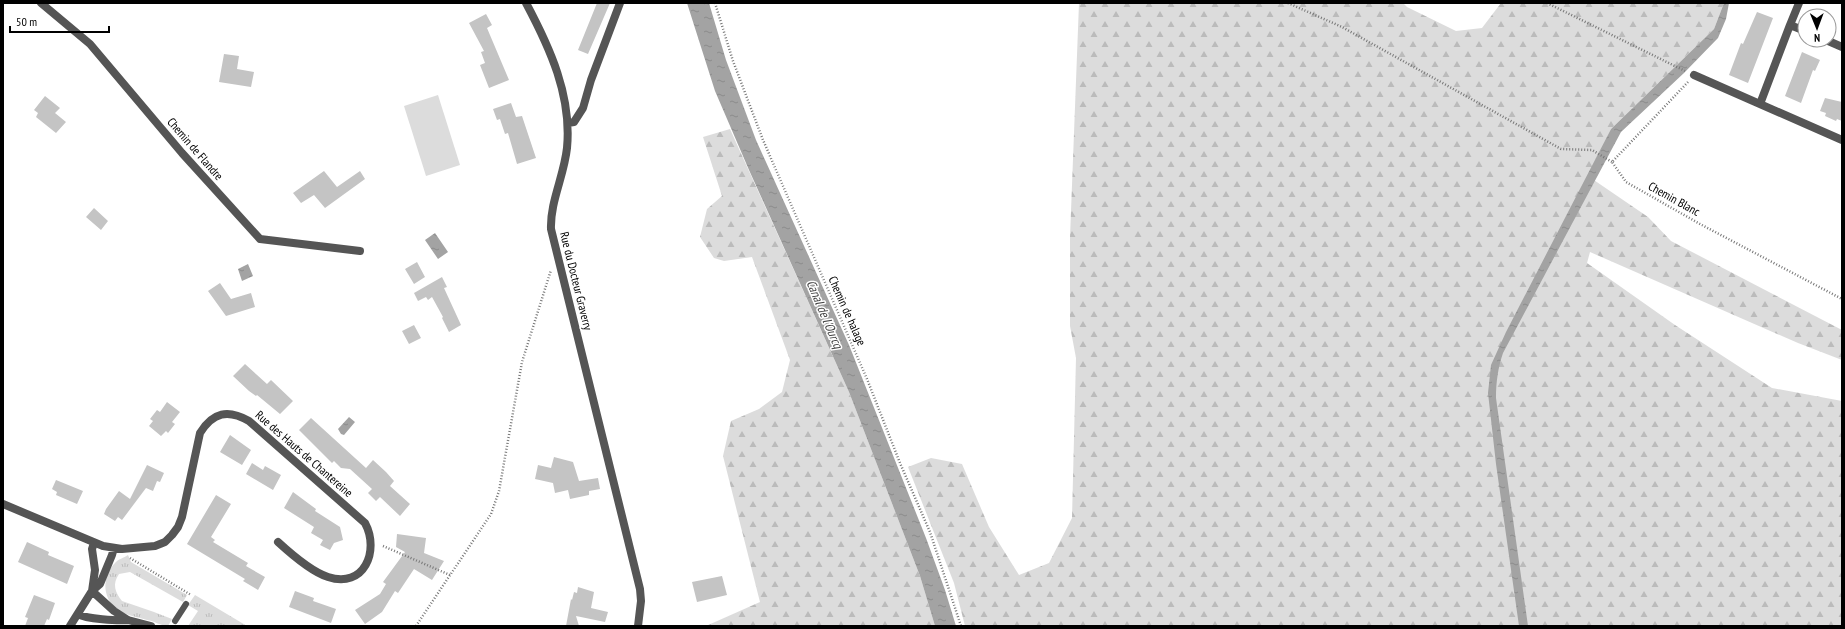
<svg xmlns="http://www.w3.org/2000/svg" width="1845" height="629" font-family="'PT Sans Narrow',sans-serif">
<defs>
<pattern id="grass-tufts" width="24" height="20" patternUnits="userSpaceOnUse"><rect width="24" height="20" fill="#dcdcdc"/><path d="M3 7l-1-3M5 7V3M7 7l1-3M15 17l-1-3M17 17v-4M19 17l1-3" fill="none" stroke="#bbb"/></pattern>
<pattern id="forest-firs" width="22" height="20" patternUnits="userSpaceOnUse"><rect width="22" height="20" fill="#dcdcdc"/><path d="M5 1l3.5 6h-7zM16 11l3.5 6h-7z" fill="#bbb"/></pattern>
<pattern id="water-ripples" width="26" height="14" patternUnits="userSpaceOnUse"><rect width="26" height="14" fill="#a3a3a3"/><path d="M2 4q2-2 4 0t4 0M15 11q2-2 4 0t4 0" fill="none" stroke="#8b8b8b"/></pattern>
</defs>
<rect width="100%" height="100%" fill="#fff"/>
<path fill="url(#grass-tufts)" d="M128 555 131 562 187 595 183 602 130 572 119 574C112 584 115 592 122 601L154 612 172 619 168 626C161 626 154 621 147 620 138 617 128 616 120 611 102 601 101 577 115 563 118 559 124 558 128 555Z
M195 595 247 626H188L198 611 188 605Z"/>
<path fill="url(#forest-firs)" d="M1079 3H1403L1407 7 1456 31 1482 28 1501 3H1724L1714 29 1611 129 1588 176 1648 217 1671 241 1842 330V360L1798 343 1590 252 1587 263 1675 325 1772 388 1842 401V626H965L954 583 908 467 931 458 962 464 989 527 1019 575 1049 563 1072 518 1076 358 1070 326V237Z
M730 129 849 392 920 576 935 626H706L760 602 723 456 731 421 759 409 782 392 790 360 752 257 724 261 714 258 700 237 707 209 722 196 703 137Z"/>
<path fill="#dcdcdc" d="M438 95 460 165 426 176 404 106Z"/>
<path fill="url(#water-ripples)" d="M687 3H709L726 60 756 140 849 345 926 538 945 590 956 626H935L920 576 849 392 749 170 715 91Z
M1724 3H1729L1726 19 1718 38 1684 73 1621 132 1503 353C1498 368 1496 382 1496 398L1528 626H1519L1496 464 1488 393 1491 365 1506 332 1611 129 1714 29Z
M435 233 448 252 438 259 425 240Z
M248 264 253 276 242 281 238 269Z
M349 417 355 422 344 435 341 434 338 429Z"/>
<path fill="#c4c4c4" d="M597 3H610L588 54 578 50Z
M1757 12 1773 18 1748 83 1729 75 1741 43 1743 44Z
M486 14 492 25 487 28 509 80 489 88 480 65 485 63 481 52 484 51 469 23Z
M1802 52 1820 60 1815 71 1813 70 1801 103 1785 96Z
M224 54 239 56 237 69 254 72 251 87 219 82Z
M45 96 60 108 55 113 66 122 56 133 36 117 38 113 34 110Z
M1825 98 1842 102V121L1837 119 1836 121 1825 116 1826 113 1820 111Z
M511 103 516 117 522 116 536 158 517 164 508 133 505 134 500 119 497 120 493 109Z
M324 171 337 187 360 171 365 179 325 208 314 195 301 203 293 193Z
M94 208 108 221 101 230 86 217Z
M417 262 425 277 414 284 405 269Z
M442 277 447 287 444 288 461 325 449 332 442 318 443 317 432 297 428 300 426 297 418 301 414 293Z
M220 283 231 299 251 293 255 307 226 316 208 291Z
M414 325 421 338 409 344 402 331Z
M245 364 267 384 271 380 293 401 280 414 257 395 256 396 249 391 233 376Z
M167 402 180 412 172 422 175 424 168 433 166 431 161 436 149 426 153 421 150 419 157 410 160 412Z
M311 418 366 468 373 460 386 472 394 481 390 486 410 504 400 516 380 497 376 501 368 493 372 489 350 469 341 468 334 461 332 463 299 430Z
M230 435 251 450 242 465 220 452Z
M554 457 573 462 579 481 598 478 600 489 589 491V495L570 499 568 490 555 493 553 483 535 479 538 465 551 468Z
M252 463 263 470 265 466 281 475 273 490 246 474Z
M147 465 164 473 160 482 157 481 153 491 146 488 122 520 118 517 115 521 104 514 106 509 119 491 130 499Z
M56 480 83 491 77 504 56 495 57 492 52 489Z
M293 492 316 509 315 511 340 527 343 540 334 543 330 550 320 545 323 540 311 533 314 527 284 508Z
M216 495 231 504 211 537 215 540 213 542 248 563 246 566 265 577 258 590 243 581 245 579 187 544Z
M397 534 426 538 424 553 444 561 432 580 414 569 398 593 395 591 382 612 365 624 355 610 380 594 386 584 383 582 405 552 396 547Z
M27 542 49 552 48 555 74 566 67 584 18 562Z
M722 576 727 595 697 602 692 582Z
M578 587 594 592 591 608 608 612 605 622 576 616 579 626H566L571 599 572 600 574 592 577 593Z
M295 591 314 598 313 601 336 609 331 623 289 607Z
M34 595 55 603 49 620 47 619 44 626H25L28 618 25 617Z"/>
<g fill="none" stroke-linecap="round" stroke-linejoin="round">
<path stroke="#777" stroke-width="2.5" stroke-dasharray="1 2" stroke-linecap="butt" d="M715 3 733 61 763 140 867 379 900 463 930 532 961 626
M1288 3 1342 27 1561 149 1592 150 1612 162
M1547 3 1685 71
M1688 82 1612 162 1626 182 1700 224 1842 299
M383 546 450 575
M130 558 191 595
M416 626 491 514 499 491 522 362 551 270"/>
<path stroke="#555" stroke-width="6" d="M175 621 186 604"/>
<path stroke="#555" stroke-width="8" d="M41 3 90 44 182 153 260 239 360 251
M526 3C550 48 572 96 567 148 564 176 550 202 551 229L640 589 641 601 638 626
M1790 25 1799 3
M1826 40 1842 47
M1694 75 1842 140
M1760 104 1790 25 1805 31
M568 123 574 122 583 108 591 80 620 3
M3 504 103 546 122 549 155 546 165 542 172 535 178 527 182 517 200 433C213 412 228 409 249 421L365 523C380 551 364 589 328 577 312 572 290 553 278 542
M92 591 114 611 128 620 151 626
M92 591 95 570 92 549 94 543
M78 614C86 619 118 621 128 620
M70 626 92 591 100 584 112 555 114 548"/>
</g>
<g text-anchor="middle" stroke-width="3" stroke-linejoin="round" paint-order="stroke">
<g font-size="12" fill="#000" stroke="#fff">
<text transform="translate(195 149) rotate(49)" y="4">Chemin de Flandre</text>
<text transform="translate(1674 199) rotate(29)" y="4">Chemin Blanc</text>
<text transform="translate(576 281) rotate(76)" y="4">Rue du Docteur Graverry</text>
<text transform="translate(847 311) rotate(66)" y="4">Chemin de halage</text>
<text transform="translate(304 454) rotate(41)" y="4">Rue des Hauts de Chantereine</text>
</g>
<g font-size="13" font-style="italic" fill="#444" stroke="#fff">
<text transform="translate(825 314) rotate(67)" y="5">Canal de l'Ourcq</text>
</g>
</g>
<rect width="1845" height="629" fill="none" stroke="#000000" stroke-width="8"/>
<g transform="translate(1817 28) rotate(179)"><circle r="19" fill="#ffffff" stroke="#999999"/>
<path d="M0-3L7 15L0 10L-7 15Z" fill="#000000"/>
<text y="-6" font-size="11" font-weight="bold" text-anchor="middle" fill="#000000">N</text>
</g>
<path d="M10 26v6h99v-6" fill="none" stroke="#000000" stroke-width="2"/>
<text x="16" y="26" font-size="12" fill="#000000" stroke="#ffffff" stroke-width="3" paint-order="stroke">50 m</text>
</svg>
